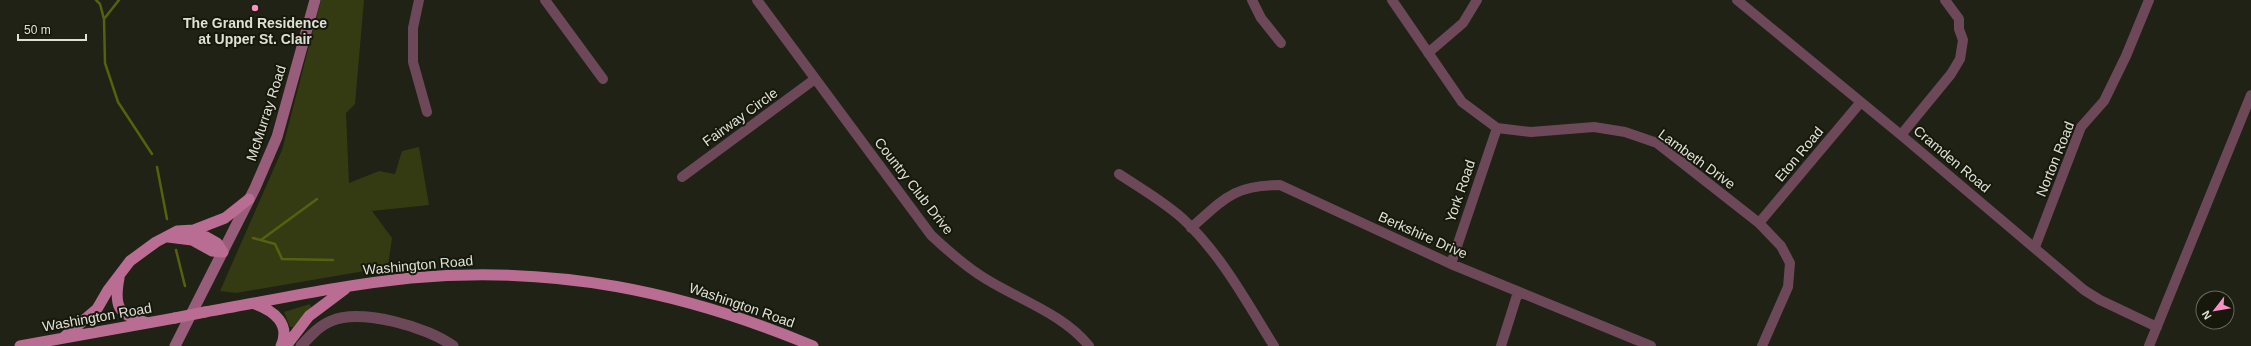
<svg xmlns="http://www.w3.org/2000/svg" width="2251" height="346" font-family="Helvetica,sans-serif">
<rect width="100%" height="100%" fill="#1f2214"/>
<path fill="#343b12" d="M321 0H364L355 104 346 113 349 183 379 171 395 174 402 151 419 147 429 205 372 211 392 238 388 267 236 293 220 291 282 150Z
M310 304 311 307 293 327H290L284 312Z"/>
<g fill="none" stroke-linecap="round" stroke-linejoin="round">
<path stroke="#566110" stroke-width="2.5" d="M96 0 100 4 104 19
M119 0 104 19 105 63 118 102 152 154
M157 167 167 219
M253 238 275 244 282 259 333 260
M261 240 317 199
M176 250 185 286"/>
<path stroke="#6d4859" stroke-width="10" d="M419 0 413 28V62L427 112
M545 0 603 79
M757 0 931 235C948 251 966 267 986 279 1020 300 1063 314 1089 346
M1252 0 1261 18 1281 43
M1392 0 1462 102 1497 128 1531 132 1594 127 1625 132 1657 143 1759 223 1781 246 1790 263 1788 287 1762 346
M1737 0 1901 135 2084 290 2100 300 2157 327
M1428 53 1463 23 1477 0
M1901 135 1951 74 1960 59 1963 40 1959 29V19L1945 0
M1119 174C1140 188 1163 201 1182 218 1221 254 1246 301 1274 346
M682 177 815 79
M1759 223 1860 103
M1191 228C1225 198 1234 185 1280 185L1451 264 1651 346
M2035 247 2081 127 2104 101 2126 56 2149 0
M1451 264 1497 128
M1501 346 1518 292
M2149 346 2251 95"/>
<path stroke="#6d4859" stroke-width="11" d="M301 346C310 336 319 326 331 321 361 308 428 327 453 346"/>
<path stroke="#985d7a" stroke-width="11" d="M175 346 255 188 277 137 315 0"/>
<path stroke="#b96d93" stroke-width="11" d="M194 230 225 218 249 199
M168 237 192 240 212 251 223 252
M119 278C114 305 117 315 145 322
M255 304C274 311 291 324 281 346
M205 312C274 300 342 285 411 278 554 265 682 291 813 346
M63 338 97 309 108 290 130 261 156 242 177 231 194 230 217 243 223 252
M20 346 175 318
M286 346 309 316 345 289"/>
<path stroke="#b96d93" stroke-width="11" d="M175 318 205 312"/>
</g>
<circle fill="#fb8fc5" stroke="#16180b" stroke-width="1.5" cx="255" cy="8" r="4"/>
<g text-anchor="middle" stroke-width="4" stroke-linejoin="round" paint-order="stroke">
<g font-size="14" font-weight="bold" fill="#dfe1d8" stroke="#16180b">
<text x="255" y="28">The Grand Residence<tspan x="255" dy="16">at Upper St. Clair</tspan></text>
</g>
<g font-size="14" fill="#dfe1d8" stroke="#16180b">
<text transform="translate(266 113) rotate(-72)" y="5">McMurray Road</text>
<text transform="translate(740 117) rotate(-36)" y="5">Fairway Circle</text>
<text transform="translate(1799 154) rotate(-50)" y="5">Eton Road</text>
<text transform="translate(1697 159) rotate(36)" y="5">Lambeth Drive</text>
<text transform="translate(1952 159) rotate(40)" y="5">Cramden Road</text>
<text transform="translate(2055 159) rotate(-68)" y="5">Norton Road</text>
<text transform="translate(914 186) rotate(52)" y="5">Country Club Drive</text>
<text transform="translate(1460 191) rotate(-71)" y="5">York Road</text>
<text transform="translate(1423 235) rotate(24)" y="5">Berkshire Drive</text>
<text transform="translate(418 265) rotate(-5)" y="5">Washington Road</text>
<text transform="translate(742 305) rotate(19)" y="5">Washington Road</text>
<text transform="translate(97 317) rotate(-10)" y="5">Washington Road</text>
</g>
</g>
<g transform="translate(2215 310) rotate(239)"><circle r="19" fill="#16180b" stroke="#66685d"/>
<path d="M0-3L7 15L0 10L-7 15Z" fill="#fb8fc5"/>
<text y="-6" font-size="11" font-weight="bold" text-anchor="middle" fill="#dfe1d8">N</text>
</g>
<path d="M18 34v6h68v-6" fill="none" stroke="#dfe1d8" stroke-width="2"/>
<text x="24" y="34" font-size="12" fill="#dfe1d8" stroke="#16180b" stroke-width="3" paint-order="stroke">50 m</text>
</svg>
